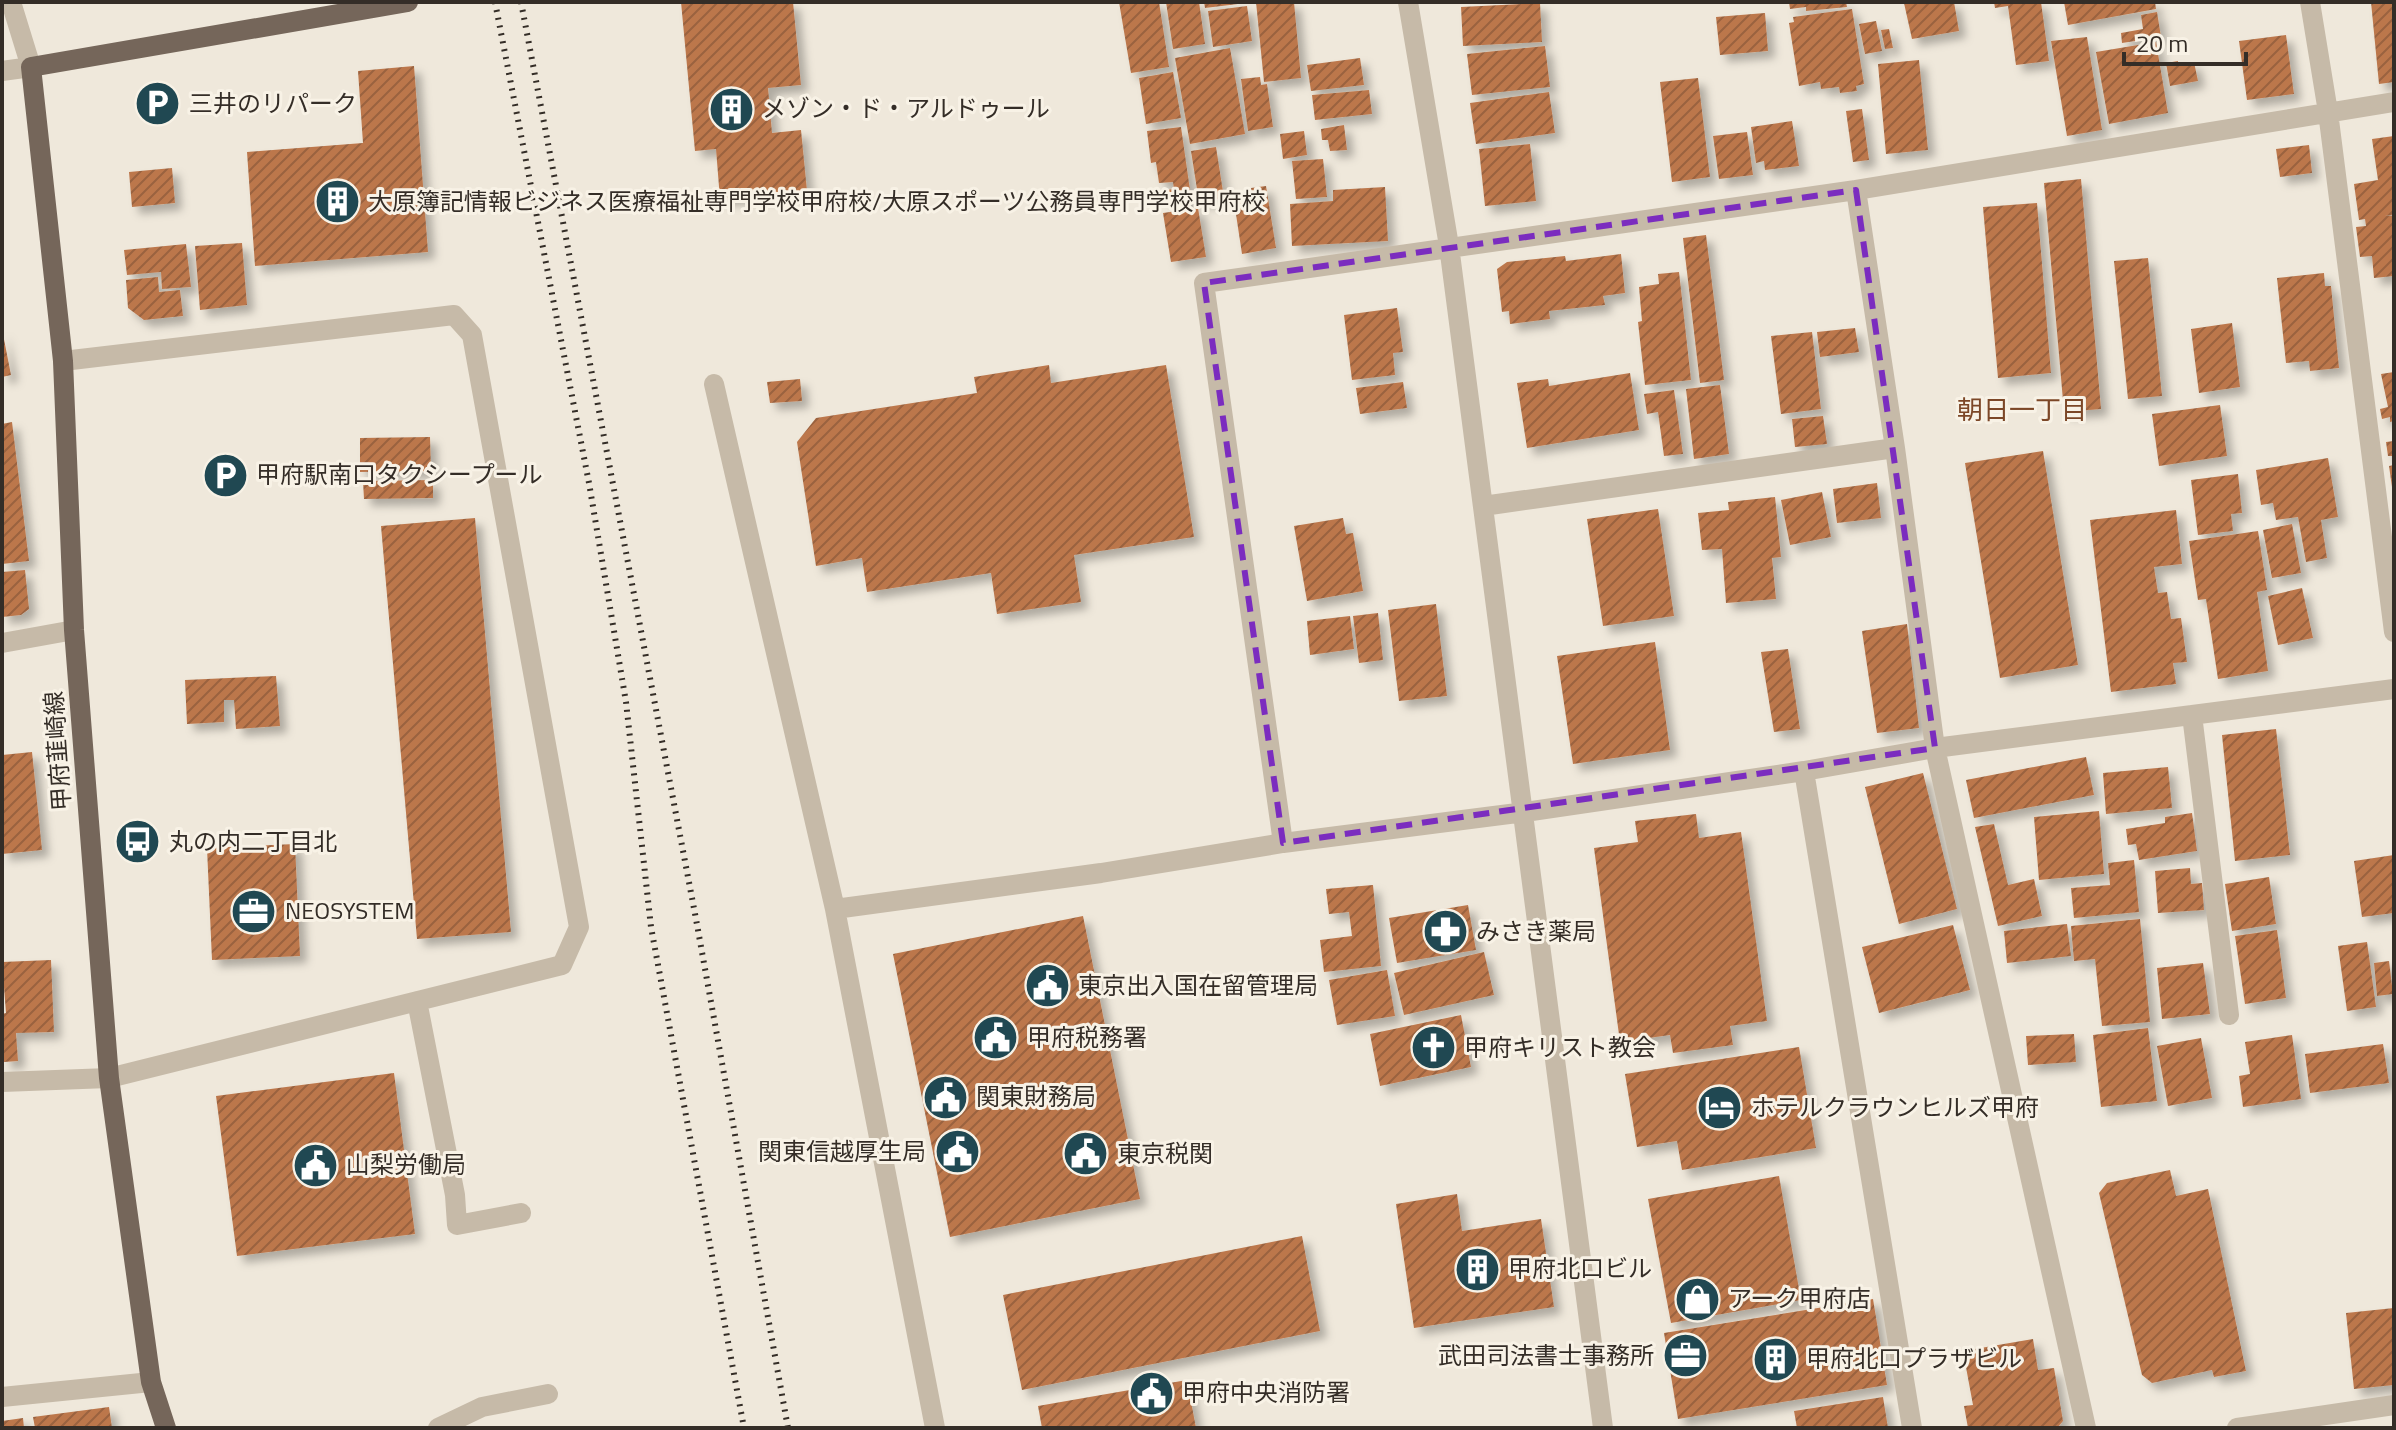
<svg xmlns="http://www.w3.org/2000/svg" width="2396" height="1430" font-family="'Titillium Web','Noto Sans JP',sans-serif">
<defs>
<pattern id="building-hatch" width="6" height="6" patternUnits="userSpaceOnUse" patternTransform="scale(2)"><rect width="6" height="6" fill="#bc774c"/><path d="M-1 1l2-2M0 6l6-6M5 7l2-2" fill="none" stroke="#9a623f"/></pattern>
<filter id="shadow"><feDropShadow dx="7" dy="7" stdDeviation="4" flood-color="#0004"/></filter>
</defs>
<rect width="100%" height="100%" fill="#efe8db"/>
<path fill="url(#building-hatch)" filter="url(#shadow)" d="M681 2H793L801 85 768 88 772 133 801 130 807 191 720 199 716 149 695 151Z
M1119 2H1159L1169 67 1131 73Z
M1166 2H1199L1205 44 1173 49Z
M1204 2H1238V4L1205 8Z
M1256 2H1294L1301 78 1264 82Z
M1789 2H1846L1847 7 1806 11V7L1790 9Z
M1954 2 1959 31 1912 39 1904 3Z
M1994 2H2041L2049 61 2016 65 2008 6 1995 8Z
M2064 2H2155L2156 9 2068 25Z
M2371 2H2394V82L2379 84Z
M1540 3 1542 42 1463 46 1461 7Z
M1247 6 1252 41 1213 47 1208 11Z
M1852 9 1864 84 1856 86 1857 91 1840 93 1839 87 1821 89 1820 82 1799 86 1789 23 1794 22 1793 17Z
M2157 12 2161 37 2122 43 2121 33 2143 29 2141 15Z
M1765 13 1768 51 1720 55 1716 17Z
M1876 21 1882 51 1865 54 1859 24Z
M1889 29 1893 48 1885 49 1881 30Z
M2286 35 2294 94 2247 100 2239 41Z
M2087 37 2102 130 2067 136 2051 41Z
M2156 42 2168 113 2109 124 2096 52Z
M1545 46 1550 87 1472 95 1467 54Z
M1230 48 1245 134 1190 144 1175 58Z
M1360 58 1364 85 1311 91 1307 65Z
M1919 60 1928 150 1886 154 1878 64Z
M2178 61V65L2194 62 2198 81 2170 86 2166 63Z
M414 66 428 252 255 266 247 152 363 143 358 71Z
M1173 72 1181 118 1146 124 1139 78Z
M1260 77 1261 85 1267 84 1273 127 1248 131 1241 79Z
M1698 78 1710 177 1672 182 1660 82Z
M1369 90 1372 114 1315 120 1312 95Z
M1549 92 1555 133 1476 144 1470 103Z
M1862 109 1869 160 1853 162 1846 111Z
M1792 121 1799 166 1765 170 1764 161 1756 163 1751 127Z
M1344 125 1347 150 1330 151 1328 140H1322L1321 129Z
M1181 127 1192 204 1169 207 1166 190 1174 189 1173 182 1159 183 1156 162 1151 163 1147 131Z
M1304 131 1307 155 1283 159 1280 134Z
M1747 132 1753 175 1719 179 1713 136Z
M2394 136V215L2385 216H2394V276L2374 278 2372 256 2360 257 2356 227 2366 226 2365 219 2359 220 2354 184 2378 180 2372 139Z
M1530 144 1536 201 1485 206 1479 149Z
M2309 145 2312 173 2280 177 2276 149Z
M1216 147 1224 198 1199 202 1191 151Z
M1323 159 1327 197 1296 199 1292 161Z
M172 168 175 203 132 207 129 172Z
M2081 179 2101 409 2064 412 2044 183Z
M1266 186 1276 248 1242 254 1234 201 1253 198 1251 188Z
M1385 187 1388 241 1292 246 1290 204 1333 201V190Z
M2037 203 2051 373 1998 378 1983 207Z
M1198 208 1206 257 1171 262 1163 213Z
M1706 235 1724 380 1700 383 1683 238Z
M242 243 247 305 200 310 195 246Z
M186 244 191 287 162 289 161 272 127 275 124 250Z
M1621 254 1625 293 1603 296 1605 305 1549 311 1550 319 1510 324 1509 311 1502 312 1497 269 1507 262 1565 256 1566 261Z
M2148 258 2162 396 2128 399 2114 261Z
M1679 272 1691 380 1645 385 1638 322 1642 321 1639 287 1659 284 1658 274Z
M2324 273 2325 286H2331L2339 368 2310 371 2309 361 2286 363 2277 278Z
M158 277 159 292 180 290 183 316 144 320 128 308 126 280Z
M1397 308 1403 352 1393 353 1395 375 1352 380 1344 315Z
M2232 323 2240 387 2199 393 2191 329Z
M1855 328 1859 352 1820 357 1817 332Z
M2 329 11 375 2 377Z
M1812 332 1821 409 1781 414 1771 336Z
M1049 365 1051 383 1166 365 1194 537 1074 555 1081 602 997 614 991 573 867 592 862 558 816 566 797 442 816 418 977 393 974 377Z
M2394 372V421L2390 422V417L2382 419 2380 409 2388 407 2381 374Z
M1630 373 1639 430 1527 448 1517 383 1548 379 1549 386Z
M800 379 802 401 770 403 767 382Z
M1403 382 1407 408 1360 414 1356 388Z
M1720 385 1729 454 1694 459 1686 389Z
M1674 390 1683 454 1664 456 1658 412 1647 414 1644 394Z
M2220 405 2227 456 2159 466 2152 414Z
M1823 416 1827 444 1795 447 1792 419Z
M12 422 29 561 2 564V424Z
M430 437 431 471 360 472V438Z
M2394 441V456H2388L2386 442Z
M2043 451 2078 665 2000 678 1965 463Z
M2328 458 2338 517 2321 520 2327 558 2306 562 2298 517 2276 520 2273 503 2261 505 2256 470Z
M2394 465V487H2392L2389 466Z
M2238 474 2242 513 2231 514 2233 531 2198 535 2191 480Z
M433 480V498L364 499 363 481Z
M1877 483 1881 518 1837 523 1833 489Z
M1822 492 1831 537 1790 545 1781 500Z
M1775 497 1781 557 1772 558 1776 599 1726 603 1722 549 1702 550 1698 513 1729 510 1728 502Z
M1658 509 1674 616 1603 626 1587 519Z
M2176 510 2182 564 2154 567 2158 593 2167 592 2171 619 2181 618 2187 662 2173 663 2176 684 2111 692 2090 520Z
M475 518 511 932 417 939 381 526Z
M1343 518 1346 534 1353 533 1363 591 1307 601 1294 526Z
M2292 524 2301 573 2272 578 2263 530Z
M2258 531 2267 590 2257 592 2268 671 2218 679 2206 599 2198 600 2189 541Z
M25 570 29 609 21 615 2 617V572Z
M2302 588 2313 638 2278 645 2268 596Z
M1436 604 1447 696 1399 701 1388 610Z
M1378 613 1383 660 1359 663 1353 616Z
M1350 616 1354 649 1310 655 1307 621Z
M1907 624 1919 728 1877 733 1862 631Z
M1655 642 1670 750 1573 764 1557 656Z
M1788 649 1800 729 1774 732 1761 652Z
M276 676 280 726 236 729 234 700H224V722L187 724 185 680Z
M2276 729 2290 855 2235 861 2222 735Z
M32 752 42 850 2 854V755Z
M2086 757 2094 795 1974 818 1966 780Z
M2168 767 2172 808 2106 814 2103 773Z
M1923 773 1957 909 1899 924 1865 787Z
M2099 811 2104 874 2039 880 2034 817Z
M2192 813 2197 851 2139 860 2136 844 2128 845 2126 829 2165 823V817Z
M1696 814 1699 838 1741 832 1767 1021 1730 1026 1733 1045 1673 1053 1670 1035 1620 1042 1594 848 1638 842 1635 821Z
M1994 824 2008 885 2034 879 2042 916 1998 926 1975 827Z
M295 844 300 956 212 960 207 848Z
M2394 855V913L2362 917 2354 861Z
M2134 860 2139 912 2074 918 2071 888 2110 885 2108 863Z
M2190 868 2191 884 2202 883 2204 910 2158 913 2155 871Z
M2269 877 2276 924 2232 931 2225 884Z
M1373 885 1381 966 1324 972 1320 940 1352 936 1349 912 1329 914 1326 889Z
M1468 905 1476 950 1397 963 1389 918Z
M1083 916 1140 1199 950 1237 893 954Z
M2140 919 2150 1022 2102 1026 2095 959 2074 961 2071 926Z
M2067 924 2071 956 2007 963 2004 931Z
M1953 925 1970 990 1879 1013 1862 947Z
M2277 930 2286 998 2245 1004 2235 936Z
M2367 942 2376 1007 2347 1011 2338 946Z
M1484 952 1494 995 1404 1015 1394 973Z
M51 960 54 1032 16 1033 18 1061 4 1062 2 1014 6 1013 2 962Z
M2389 961 2393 994 2377 996 2374 963Z
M2203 963 2210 1014 2162 1019 2157 968Z
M1387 970 1395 1016 1337 1025 1329 980Z
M1461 1015 1471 1067 1380 1086 1370 1034Z
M2148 1028 2157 1101 2101 1107 2093 1035Z
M2074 1034 2076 1062 2028 1065 2026 1036Z
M2292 1035 2301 1099 2243 1107 2239 1076 2250 1074 2245 1042Z
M2201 1038 2212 1098 2168 1106 2157 1046Z
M2383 1044 2389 1083 2310 1093 2305 1054Z
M1799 1047 1816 1148 1682 1170 1677 1141 1637 1147 1625 1074Z
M394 1073 415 1234 237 1256 216 1096Z
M2170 1170 2176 1196 2208 1189 2246 1371 2214 1377 2212 1370 2152 1383 2142 1375 2099 1193 2107 1183Z
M1779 1176 1801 1300 1671 1323 1648 1199Z
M1457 1194 1462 1231 1541 1219 1554 1307 1414 1328 1396 1204Z
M1302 1236 1320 1331 1022 1390 1003 1295Z
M1873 1299 1887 1385 1678 1419 1664 1333Z
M2394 1308V1385L2354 1389 2346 1313Z
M2033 1339 2038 1370 2054 1368 2063 1421 2057 1428H1968L1964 1406 1973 1405 1963 1351Z
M1187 1380 1196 1428H1042L1038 1406Z
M1883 1397 1888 1428H1797L1794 1411Z
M109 1407 112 1428H35L33 1417Z
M23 1418 24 1428H2V1421Z"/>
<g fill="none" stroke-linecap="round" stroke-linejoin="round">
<path stroke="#c6baa8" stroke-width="20" d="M1408 2 1449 246 1603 1428
M2310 2 2328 112 2394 632
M2 71 31 67 11 2
M1856 190 1895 448 1935 748 2086 1428
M714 384 835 909 935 1428
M1483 506 1895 448
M2 643 74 630
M2192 715 2229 1015
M1804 771 1912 1428
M1283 843 1204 283 1856 190 2394 102
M835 909 1101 873 1283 843 1525 812 1804 771 1935 748 2394 689
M417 1001 455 1195 457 1225 521 1213
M2 1082 109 1078 562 965 579 927 472 335 454 315 63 361
M2 1397 151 1382
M438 1428 482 1407 548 1394
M2237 1428 2394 1405"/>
<path stroke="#75665a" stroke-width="20" d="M166 1428 151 1382 109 1078 74 630 63 361 31 67 408 2"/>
<path stroke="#342d27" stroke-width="6" stroke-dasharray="2 6" stroke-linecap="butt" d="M495 2 589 483 626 702 651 927 744 1428
M521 2 696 919 788 1428"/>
</g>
<path fill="none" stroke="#7b2cbf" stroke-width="6" stroke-dasharray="16 10" stroke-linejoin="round" d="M1856 190 1935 748 1283 843 1204 283Z"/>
<defs>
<symbol id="parking-disc" viewBox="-11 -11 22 22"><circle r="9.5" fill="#204852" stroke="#f8f2e6"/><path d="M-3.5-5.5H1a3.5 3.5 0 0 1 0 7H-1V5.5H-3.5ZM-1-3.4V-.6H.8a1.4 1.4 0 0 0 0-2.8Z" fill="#fff"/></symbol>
<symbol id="building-disc" viewBox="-11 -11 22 22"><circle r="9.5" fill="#204852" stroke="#f8f2e6"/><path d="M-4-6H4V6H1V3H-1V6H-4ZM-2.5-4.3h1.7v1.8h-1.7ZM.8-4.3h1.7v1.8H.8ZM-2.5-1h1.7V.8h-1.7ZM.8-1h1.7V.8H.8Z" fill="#fff"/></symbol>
<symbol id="bus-disc" viewBox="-11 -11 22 22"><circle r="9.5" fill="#204852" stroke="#f8f2e6"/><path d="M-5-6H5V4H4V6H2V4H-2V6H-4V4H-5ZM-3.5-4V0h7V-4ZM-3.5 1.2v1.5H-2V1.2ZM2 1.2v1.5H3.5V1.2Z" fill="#fff"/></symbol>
<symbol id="office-disc" viewBox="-11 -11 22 22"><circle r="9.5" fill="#204852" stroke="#f8f2e6"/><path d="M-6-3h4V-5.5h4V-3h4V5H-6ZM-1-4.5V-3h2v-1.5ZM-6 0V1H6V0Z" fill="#fff"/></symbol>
<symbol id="pharmacy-disc" viewBox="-11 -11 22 22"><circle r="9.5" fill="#204852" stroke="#f8f2e6"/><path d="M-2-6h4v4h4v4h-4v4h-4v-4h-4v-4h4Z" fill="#fff"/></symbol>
<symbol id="civic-disc" viewBox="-11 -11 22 22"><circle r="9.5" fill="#204852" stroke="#f8f2e6"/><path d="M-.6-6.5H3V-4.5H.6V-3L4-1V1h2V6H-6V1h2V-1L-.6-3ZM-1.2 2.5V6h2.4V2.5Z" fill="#fff"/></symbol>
<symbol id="church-disc" viewBox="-11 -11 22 22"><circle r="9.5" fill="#204852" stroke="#f8f2e6"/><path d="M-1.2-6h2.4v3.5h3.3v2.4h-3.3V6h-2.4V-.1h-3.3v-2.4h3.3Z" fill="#fff"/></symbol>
<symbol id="hotel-disc" viewBox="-11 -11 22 22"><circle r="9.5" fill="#204852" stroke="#f8f2e6"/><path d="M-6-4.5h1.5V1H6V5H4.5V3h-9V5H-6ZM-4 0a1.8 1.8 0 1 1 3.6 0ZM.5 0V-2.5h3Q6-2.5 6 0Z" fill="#fff"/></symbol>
<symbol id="shop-disc" viewBox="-11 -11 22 22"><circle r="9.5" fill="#204852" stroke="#f8f2e6"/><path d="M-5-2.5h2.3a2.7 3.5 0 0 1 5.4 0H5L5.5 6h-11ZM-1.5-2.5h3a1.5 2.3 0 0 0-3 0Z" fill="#fff"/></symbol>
</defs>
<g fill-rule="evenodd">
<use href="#parking-disc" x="132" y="78" width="51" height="51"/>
<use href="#building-disc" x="706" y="84" width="51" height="51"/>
<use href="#building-disc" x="312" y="176" width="51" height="51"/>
<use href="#parking-disc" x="200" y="450" width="51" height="51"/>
<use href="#bus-disc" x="112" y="816" width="51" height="51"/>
<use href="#office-disc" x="228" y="886" width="51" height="51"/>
<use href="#pharmacy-disc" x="1420" y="906" width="51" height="51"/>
<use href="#civic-disc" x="1022" y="960" width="51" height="51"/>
<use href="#civic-disc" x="970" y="1012" width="51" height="51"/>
<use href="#church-disc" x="1408" y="1022" width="51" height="51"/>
<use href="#civic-disc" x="920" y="1072" width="51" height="51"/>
<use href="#hotel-disc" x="1694" y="1082" width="51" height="51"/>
<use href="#civic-disc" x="932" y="1126" width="51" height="51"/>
<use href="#civic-disc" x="1060" y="1128" width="51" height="51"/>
<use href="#civic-disc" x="290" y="1140" width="51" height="51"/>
<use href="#building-disc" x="1452" y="1244" width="51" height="51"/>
<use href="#shop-disc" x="1672" y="1274" width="51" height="51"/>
<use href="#office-disc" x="1660" y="1330" width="51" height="51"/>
<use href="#building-disc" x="1750" y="1334" width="51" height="51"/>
<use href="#civic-disc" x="1126" y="1368" width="51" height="51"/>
</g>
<g text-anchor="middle" stroke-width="6" stroke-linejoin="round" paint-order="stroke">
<g font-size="24" fill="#342d27" stroke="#f8f2e6" text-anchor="start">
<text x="189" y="112">三井のリパーク</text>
<text x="762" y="117">メゾン・ド・アルドゥール</text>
<text x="368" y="210">大原簿記情報ビジネス医療福祉専門学校甲府校/大原スポーツ公務員専門学校甲府校</text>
<text x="256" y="483">甲府駅南口タクシープール</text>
<text x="169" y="850">丸の内二丁目北</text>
<text x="285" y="919">NEOSYSTEM</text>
<text x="1476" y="940">みさき薬局</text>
<text x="1078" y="994">東京出入国在留管理局</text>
<text x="1027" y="1046">甲府税務署</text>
<text x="1464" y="1056">甲府キリスト教会</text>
<text x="976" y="1105">関東財務局</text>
<text x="1751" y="1116">ホテルクラウンヒルズ甲府</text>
<text x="926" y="1160" text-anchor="end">関東信越厚生局</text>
<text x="1117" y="1162">東京税関</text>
<text x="346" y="1173">山梨労働局</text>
<text x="1508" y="1277">甲府北口ビル</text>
<text x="1728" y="1307">アーク甲府店</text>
<text x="1654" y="1364" text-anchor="end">武田司法書士事務所</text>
<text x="1806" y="1367">甲府北口プラザビル</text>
<text x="1182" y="1401">甲府中央消防署</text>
</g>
<g font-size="24" fill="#342d27" stroke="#f8f2e6">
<text transform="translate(58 751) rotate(-94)" y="8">甲府韮崎線</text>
</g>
<g font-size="26" fill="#7c4727" stroke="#f8f2e6">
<text x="2022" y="419">朝日一丁目</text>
</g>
</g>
<rect width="2396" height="1430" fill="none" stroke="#342d27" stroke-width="8"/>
<path d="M2124 52v12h122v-12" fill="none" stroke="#342d27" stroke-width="4"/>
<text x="2136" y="52" font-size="24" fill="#342d27" stroke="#f8f2e6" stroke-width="6" paint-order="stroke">20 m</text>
</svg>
